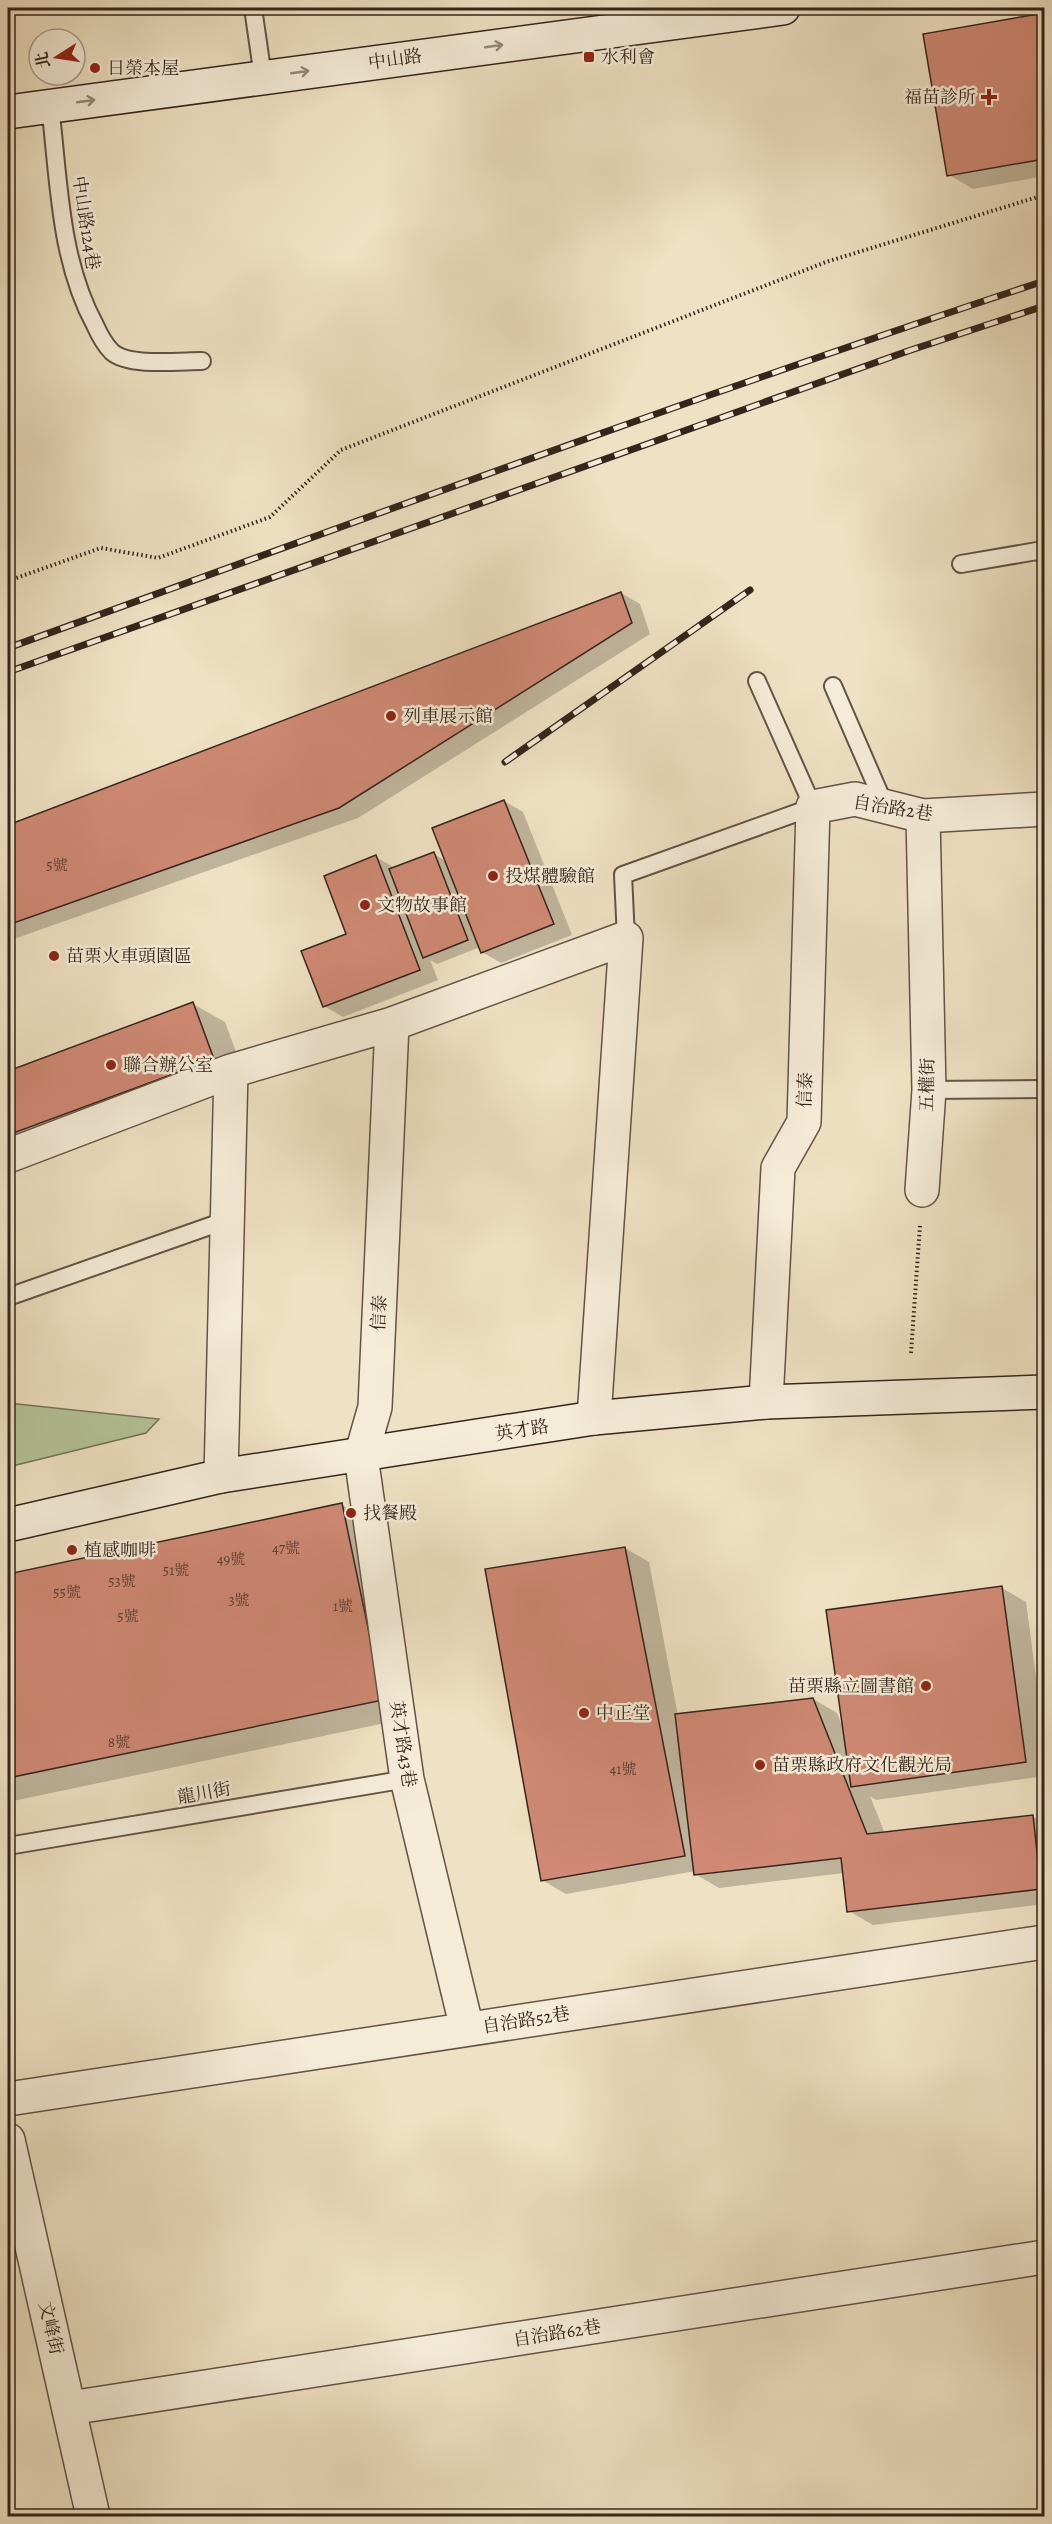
<svg xmlns="http://www.w3.org/2000/svg" width="1052" height="2524" font-family="Alegreya,'Noto Serif TC',serif">
<rect width="100%" height="100%" fill="#efe1c3"/>
<filter id="stains"><feTurbulence type="fractalNoise" baseFrequency=".00333" numOctaves="4"/><feColorMatrix values="0 0 0 0 .2 0 0 0 0 .09 0 0 0 0 .02 0 0 0 .5 -.17"/></filter>
<radialGradient id="worn" r=".72"><stop offset=".6" stop-color="#630" stop-opacity="0"/><stop offset="1" stop-color="#630" stop-opacity=".3"/></radialGradient>
<path fill="#b4c498" stroke="#74745a" stroke-width="1.5" d="M8 1403 159 1419 146 1433 8 1467Z"/>
<path fill="#0003" d="M1044 15V176L973 189 949 175 925 35Z
M621 593 640 604 650 634 358 818 8 941V827Z
M504 801 523 812 572 935 501 963 482 952 480 947 437 964 430 960 438 980 343 1017 324 1006 376 857 395 868 434 854 446 861Z
M193 1004 225 1022 245 1076 8 1164V1072Z
M342 1505 373 1523 414 1717 8 1802V1576Z
M625 1548 649 1562 678 1716 813 1699 837 1713 843 1728 1002 1588 1026 1602 1044 1737V1776L876 1800 870 1796 885 1834 1032 1816 1044 1824V1904L873 1925 849 1911 844 1873 719 1888 695 1874V1871L566 1894 542 1880Z
M8 2194 23 2237 8 2241Z"/>
<path fill="#cf8974" stroke="#35241c" stroke-width="1.5" d="M1044 13V159L947 176 923 34Z
M621 592 632 623 339 808 8 925V825Z
M504 800 554 924 481 953 432 828Z
M434 852 468 940 423 958 389 869Z
M376 855 420 970 323 1007 301 951 346 934 324 876Z
M193 1002 214 1059 8 1135V1071Z
M342 1503 383 1700 8 1778V1574Z
M625 1547 685 1856 541 1881 485 1569Z
M1002 1586 1026 1762 851 1787 826 1610Z
M813 1698 867 1834 1033 1815 1041 1889 847 1912 841 1858 694 1875 675 1714Z"/>
<g fill="none" stroke-linecap="round" stroke-linejoin="round">
<defs>
<path id="lane" d="M253 8 263 77
M50 106C59 179 59 259 95 325 99 334 105 345 112 352 129 367 180 361 202 361
M961 564 1037 551 1044 554
M833 686 885 806
M626 938 623 875 813 807 757 681
M929 1090 1044 1089
M8 1297 227 1220
M8 1846 407 1779"/>
<path id="street" d="M392 1024 375 1407 361 1456 407 1779 467 2029
M8 1156 231 1071 392 1024 626 938 594 1418
M922 1190 929 1090 923 816
M766 1402 778 1168 804 1122 813 807 855 799 923 816 1044 809
M221 1476 231 1071
M8 2099 1044 1942
M8 2140 93 2516
M70 2408 1044 2257"/>
<path id="secondary" d="M8 112 783 8
M8 1525 221 1476 594 1418 766 1402 1044 1392"/>
</defs>
<use href="#lane" stroke="#645346" stroke-width="20"/>
<use href="#street" stroke="#645346" stroke-width="36"/>
<use href="#secondary" stroke="#35241c" stroke-width="36"/>
<path stroke="#35241c" stroke-width="4" stroke-dasharray="1.5 3" stroke-linecap="butt" d="M8 581 101 548 158 558 270 517 341 450 826 262 1044 195
M911 1353 920 1225"/>
<use href="#lane" stroke="#f5ecd8" stroke-width="16"/>
<use href="#street" stroke="#f5ecd8" stroke-width="33"/>
<use href="#secondary" stroke="#f5ecd8" stroke-width="33"/>
<defs>
<path id="rail" d="M8 648C352 523 696 396 1044 281
M8 672 908 351 1044 306
M505 762 750 590"/>
</defs>
<use href="#rail" stroke="#35241c" stroke-width="7"/>
<use href="#rail" stroke="#f5ecd8" stroke-width="4.5" stroke-dasharray="14" stroke-linecap="butt"/>
</g>
<defs><path id="oneway-shaft" d="M-6 0H5M1.5-3L5.5 0L1.5 3" fill="none" stroke-width="1.6" stroke-linecap="round" stroke-linejoin="round" transform="scale(1.5)"/></defs>
<g stroke="#95887a">
<use href="#oneway-shaft" transform="translate(494 46) rotate(-8)"/>
<use href="#oneway-shaft" transform="translate(300 72) rotate(-8)"/>
<use href="#oneway-shaft" transform="translate(86 101) rotate(-8)"/>
</g>
<g fill="#8f2418" stroke="#f5ecd8" stroke-width="2">
<rect x="583" y="51" width="12" height="12" rx="3"/>
<circle cx="95" cy="68" r="6"/>
<path d="M986 88h6v6h6v6h-6v6h-6v-6h-6v-6h6z"/>
<circle cx="391" cy="716" r="6"/>
<circle cx="493" cy="876" r="6"/>
<circle cx="365" cy="905" r="6"/>
<circle cx="54" cy="956" r="6"/>
<circle cx="111" cy="1065" r="6"/>
<circle cx="351" cy="1513" r="6"/>
<circle cx="72" cy="1550" r="6"/>
<circle cx="926" cy="1686" r="6"/>
<circle cx="584" cy="1713" r="6"/>
<circle cx="760" cy="1765" r="6"/>
</g>
<g text-anchor="middle" stroke-width="5" stroke-linejoin="round" paint-order="stroke">
<g font-size="15" fill="#5c3d32">
<text x="57" y="870">5號</text>
<text x="286" y="1553">47號</text>
<text x="231" y="1564">49號</text>
<text x="176" y="1575">51號</text>
<text x="122" y="1586">53號</text>
<text x="67" y="1597">55號</text>
<text x="239" y="1605">3號</text>
<text x="343" y="1611">1號</text>
<text x="128" y="1621">5號</text>
<text x="119" y="1747">8號</text>
<text x="623" y="1774">41號</text>
</g>
<g font-size="18" fill="#35241c" stroke="#f5ecd8" text-anchor="start">
<text x="601" y="63">水利會</text>
<text x="107" y="74">日榮本屋</text>
<text x="976" y="103" text-anchor="end">福苗診所</text>
<text x="403" y="722">列車展示館</text>
<text x="505" y="882">投煤體驗館</text>
<text x="377" y="911">文物故事館</text>
<text x="66" y="962">苗栗火車頭園區</text>
<text x="123" y="1071">聯合辦公室</text>
<text x="363" y="1519">找餐殿</text>
<text x="84" y="1556">植感咖啡</text>
<text x="914" y="1692" text-anchor="end">苗栗縣立圖書館</text>
<text x="596" y="1719">中正堂</text>
<text x="772" y="1771">苗栗縣政府文化觀光局</text>
</g>
<g font-size="18" fill="#35241c" stroke="#f5ecd8">
<text transform="translate(395 59) rotate(-8)" y="6">中山路</text>
<text transform="translate(86 223) rotate(81)" y="6">中山路124巷</text>
<text transform="translate(893 808) rotate(9)" y="6">自治路2巷</text>
<text transform="translate(927 1085) rotate(-89)" y="6">五權街</text>
<text transform="translate(805 1090) rotate(-88)" y="6">信泰</text>
<text transform="translate(379 1313) rotate(-87)" y="6">信泰</text>
<text transform="translate(522 1430) rotate(-9)" y="6">英才路</text>
<text transform="translate(403 1744) rotate(81)" y="6">英才路43巷</text>
<text transform="translate(204 1793) rotate(-10)" y="6">龍川街</text>
<text transform="translate(526 2020) rotate(-9)" y="6">自治路52巷</text>
<text transform="translate(51 2328) rotate(77)" y="6">文峰街</text>
<text transform="translate(557 2333) rotate(-9)" y="6">自治路62巷</text>
</g>
</g>
<rect width="1052" height="2524" fill="none" stroke="#efe1c3" stroke-width="30"/>
<rect x="9" y="9" width="1034" height="2506" fill="none" stroke="#35241c" stroke-width="3"/>
<rect x="15" y="15" width="1022" height="2494" fill="none" stroke="#35241c" stroke-width="1.5"/>
<g transform="translate(57 57) rotate(258)"><circle r="28" fill="#f5ecd8" stroke="#a89c8d" stroke-width="1.5"/>
<path d="M0-4.5L10 22L0 15L-10 22Z" fill="#8f2418"/>
<text y="-9" font-size="16" font-weight="bold" text-anchor="middle" fill="#35241c">北</text>
</g>
<rect width="100%" height="100%" filter="url(#stains)"/>
<rect width="100%" height="100%" fill="url(#worn)"/>
</svg>
